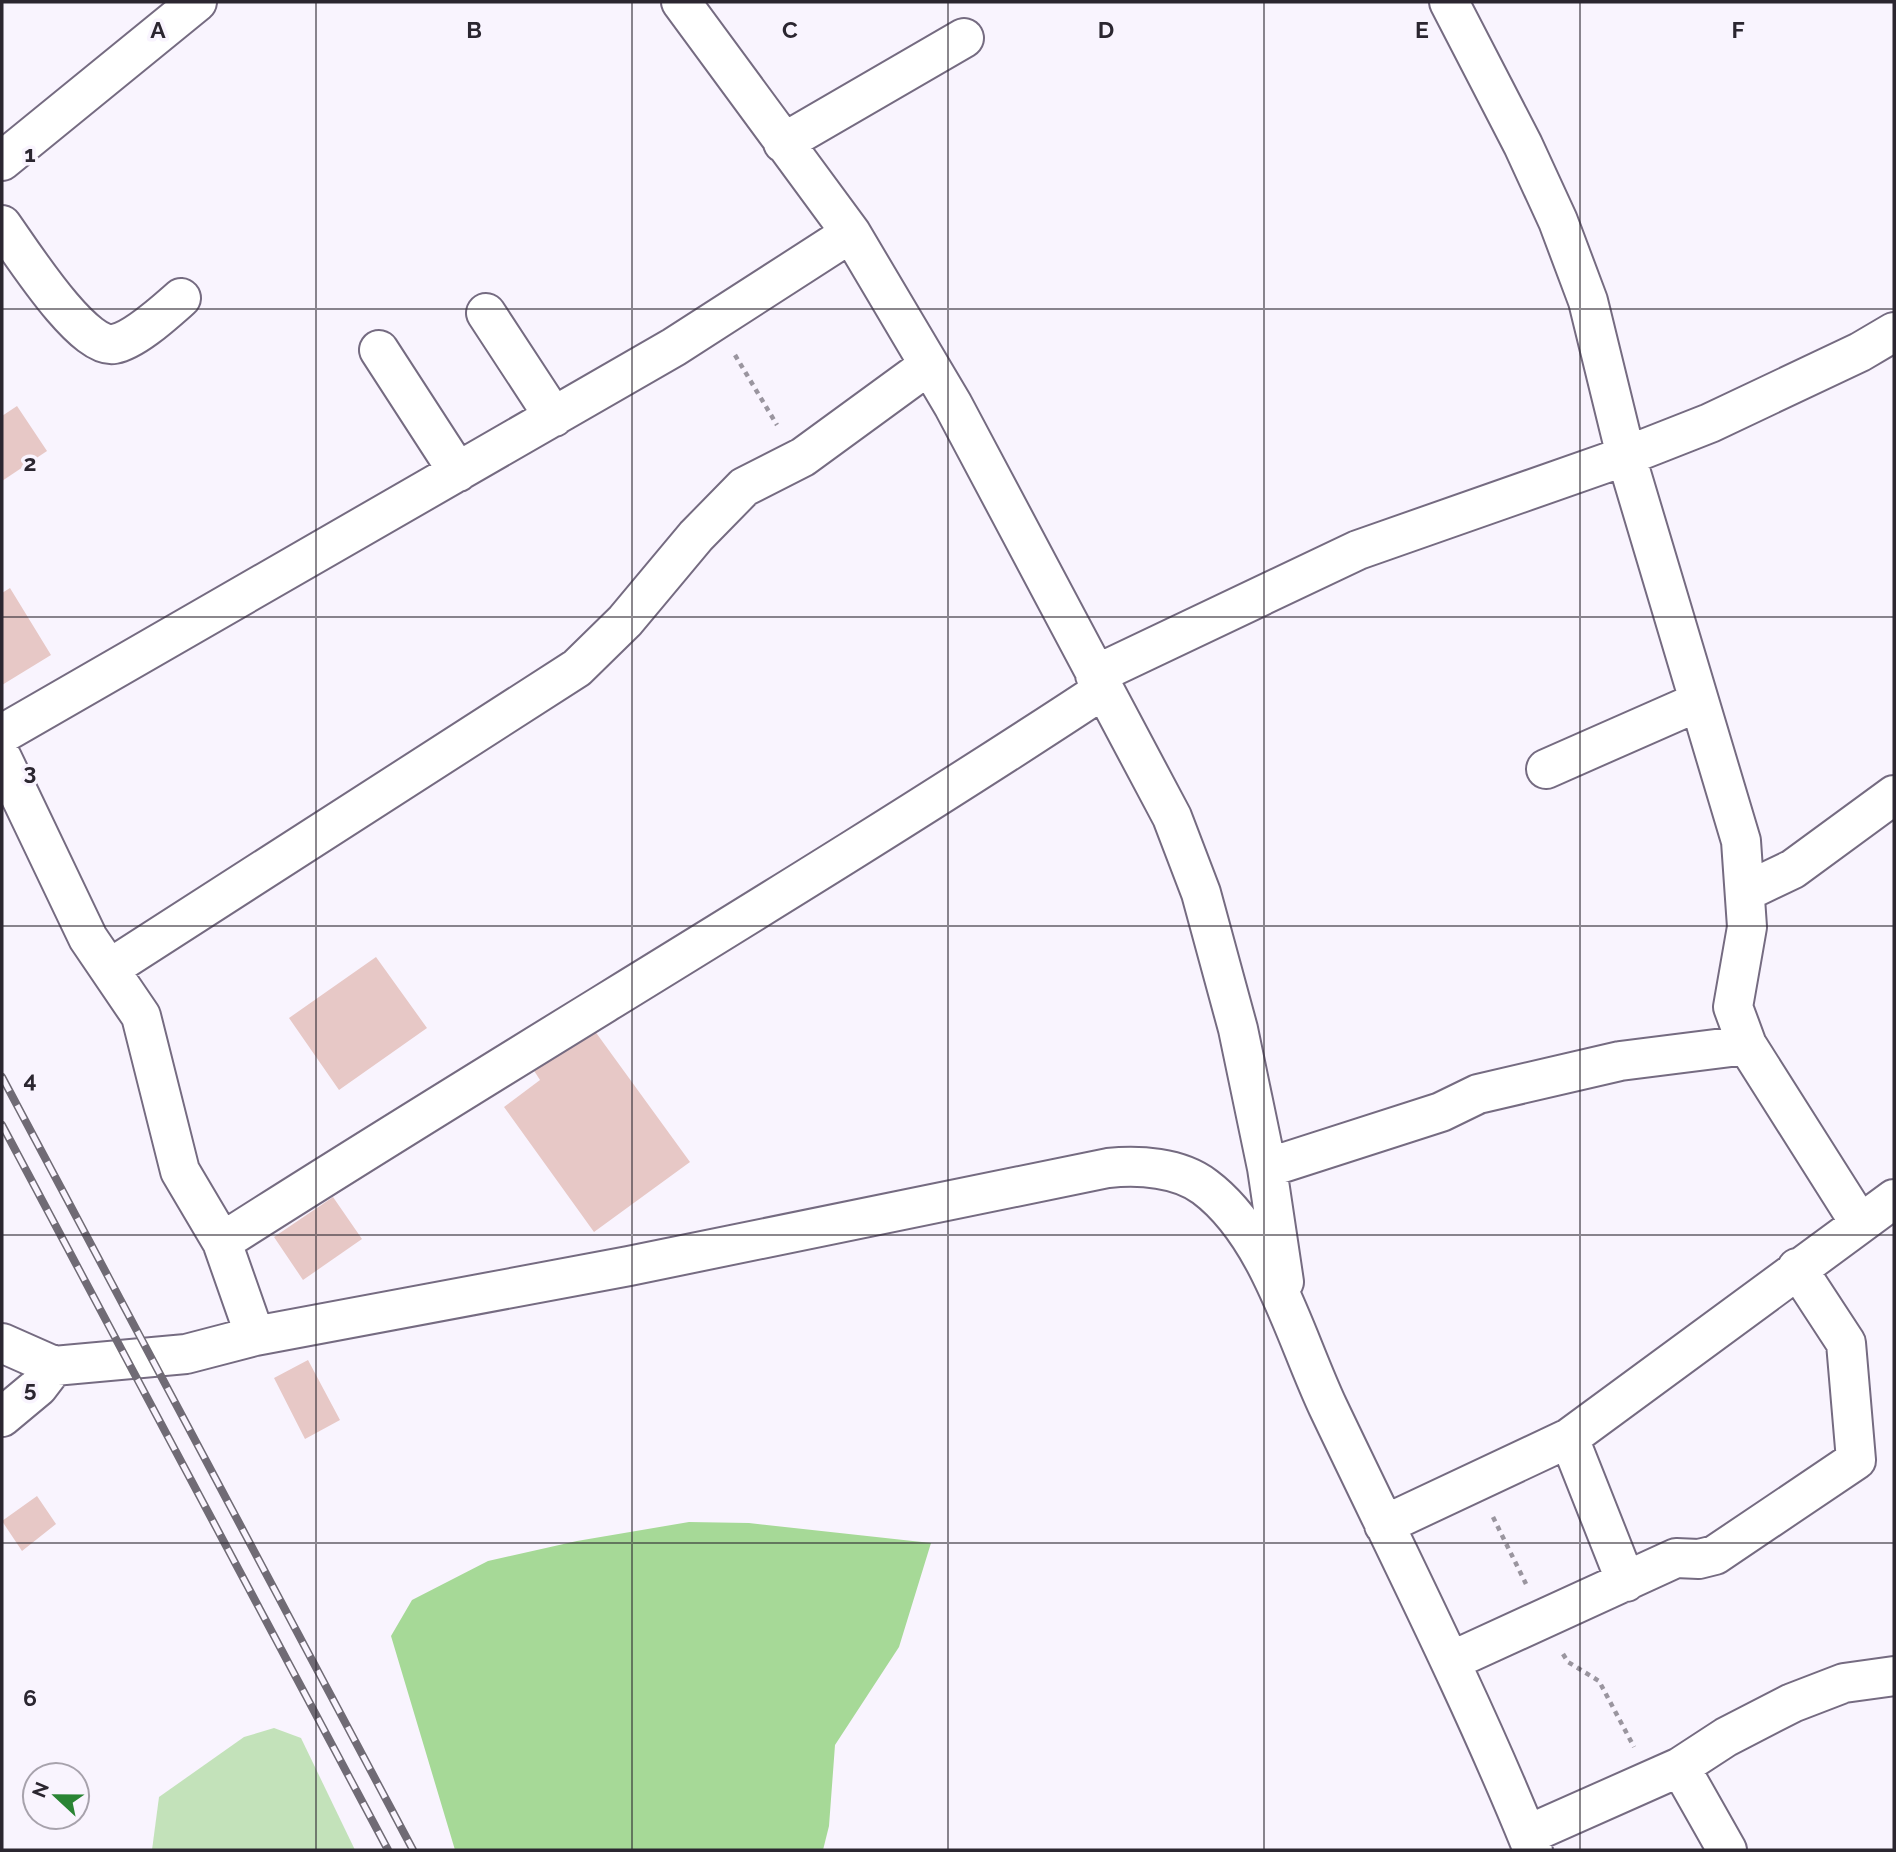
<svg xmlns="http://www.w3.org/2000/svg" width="1896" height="1852" font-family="Raleway,sans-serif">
<rect width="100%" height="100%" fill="#f9f4fe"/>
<path fill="#c3e2ba" d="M274 1728 301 1738 355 1850H152L159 1797 244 1737Z"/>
<path fill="#a6d997" d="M689 1522 749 1523 931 1543 899 1647 835 1745 829 1826 823 1850H455L391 1636 412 1600 488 1561 577 1541Z"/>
<path fill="#e7c8c6" d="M17 406 47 451 2 481V416Z
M10 588 51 655 2 685V593Z
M376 957 427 1028 339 1090 289 1018Z
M589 1023 690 1162 594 1232 504 1107 540 1080 531 1066Z
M333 1197 362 1239 303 1280 274 1237Z
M308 1360 340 1420 305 1439 274 1378Z
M37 1496 56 1524 22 1551 2 1521Z"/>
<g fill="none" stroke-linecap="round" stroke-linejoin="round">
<defs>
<path id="minor" d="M681 2 851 233 953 405 1172 817 1201 893 1238 1029 1267 1168 1284 1282
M1449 2 1523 145 1558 221 1588 301 1626 456 1741 841 1747 927 1733 1007 1747 1045 1859 1222
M783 143 964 38
M2 161 197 2
M2 225C20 250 83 350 114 344 135 340 165 312 181 298
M486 313 554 417
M379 350 458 472
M1095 675 1358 550 1626 456 1710 423 1860 352 1894 332
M2 734 674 347 851 233
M2 758 88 938 141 1016 180 1171 222 1242 255 1336 629 1266 1108 1168C1139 1165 1179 1167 1205 1187 1269 1235 1295 1337 1328 1407 1398 1554 1472 1699 1533 1850
M1546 769 1698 702
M1745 892 1793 869 1894 795
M109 969 577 668 625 621 696 536 744 487 803 457 929 365
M1267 1168 1441 1112 1478 1094 1620 1061 1747 1045
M222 1242C514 1055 814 880 1104 689
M2 1343 54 1366 186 1354 255 1336
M2 1417 38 1387 54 1366
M1569 1438 1626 1582
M1384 1525 1569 1438 1894 1199
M1451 1661 1676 1558 1699 1559 1715 1555 1856 1460 1846 1343 1797 1268
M1680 1767 1727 1850
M1527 1835 1680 1767 1726 1737 1792 1703 1844 1683 1894 1676"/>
</defs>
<use href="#minor" stroke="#756b81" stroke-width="42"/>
<path stroke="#9a959f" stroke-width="4.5" stroke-dasharray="5 5" stroke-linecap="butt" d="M735 355 777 425
M1493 1517 1526 1584
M1563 1654 1568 1662 1599 1681 1634 1747"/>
<use href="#minor" stroke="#fff" stroke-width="38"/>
<defs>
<path id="rail" d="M2 1077 413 1850
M2 1125 388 1850"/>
</defs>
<use href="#rail" stroke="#706b75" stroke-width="8"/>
<use href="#rail" stroke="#f9f4fe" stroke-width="5" stroke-dasharray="16" stroke-linecap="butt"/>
</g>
<path fill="none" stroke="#2b2630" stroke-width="2" stroke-opacity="0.55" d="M316 2V1850M632 2V1850M948 2V1850M1264 2V1850M1580 2V1850M2 309H1894M2 617H1894M2 926H1894M2 1235H1894M2 1543H1894"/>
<g font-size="23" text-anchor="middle" font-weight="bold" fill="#2b2630" stroke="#f9f4fe" stroke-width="7" stroke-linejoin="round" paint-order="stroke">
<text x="158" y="38">A</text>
<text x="474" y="38">B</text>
<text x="790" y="38">C</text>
<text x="1106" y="38">D</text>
<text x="1422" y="38">E</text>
<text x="1738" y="38">F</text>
<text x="30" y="162">1</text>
<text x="30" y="471">2</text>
<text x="30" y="780">3</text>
<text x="30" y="1088">4</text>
<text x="30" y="1397">5</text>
<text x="30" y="1706">6</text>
</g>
<rect width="1896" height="1852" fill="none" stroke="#2b2630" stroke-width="7"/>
<g transform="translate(56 1796) rotate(292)"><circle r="33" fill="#f9f4fe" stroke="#a7a2ac" stroke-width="2"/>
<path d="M0-5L12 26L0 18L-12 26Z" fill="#2a8434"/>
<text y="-10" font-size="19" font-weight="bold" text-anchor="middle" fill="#2b2630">N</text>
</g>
</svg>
